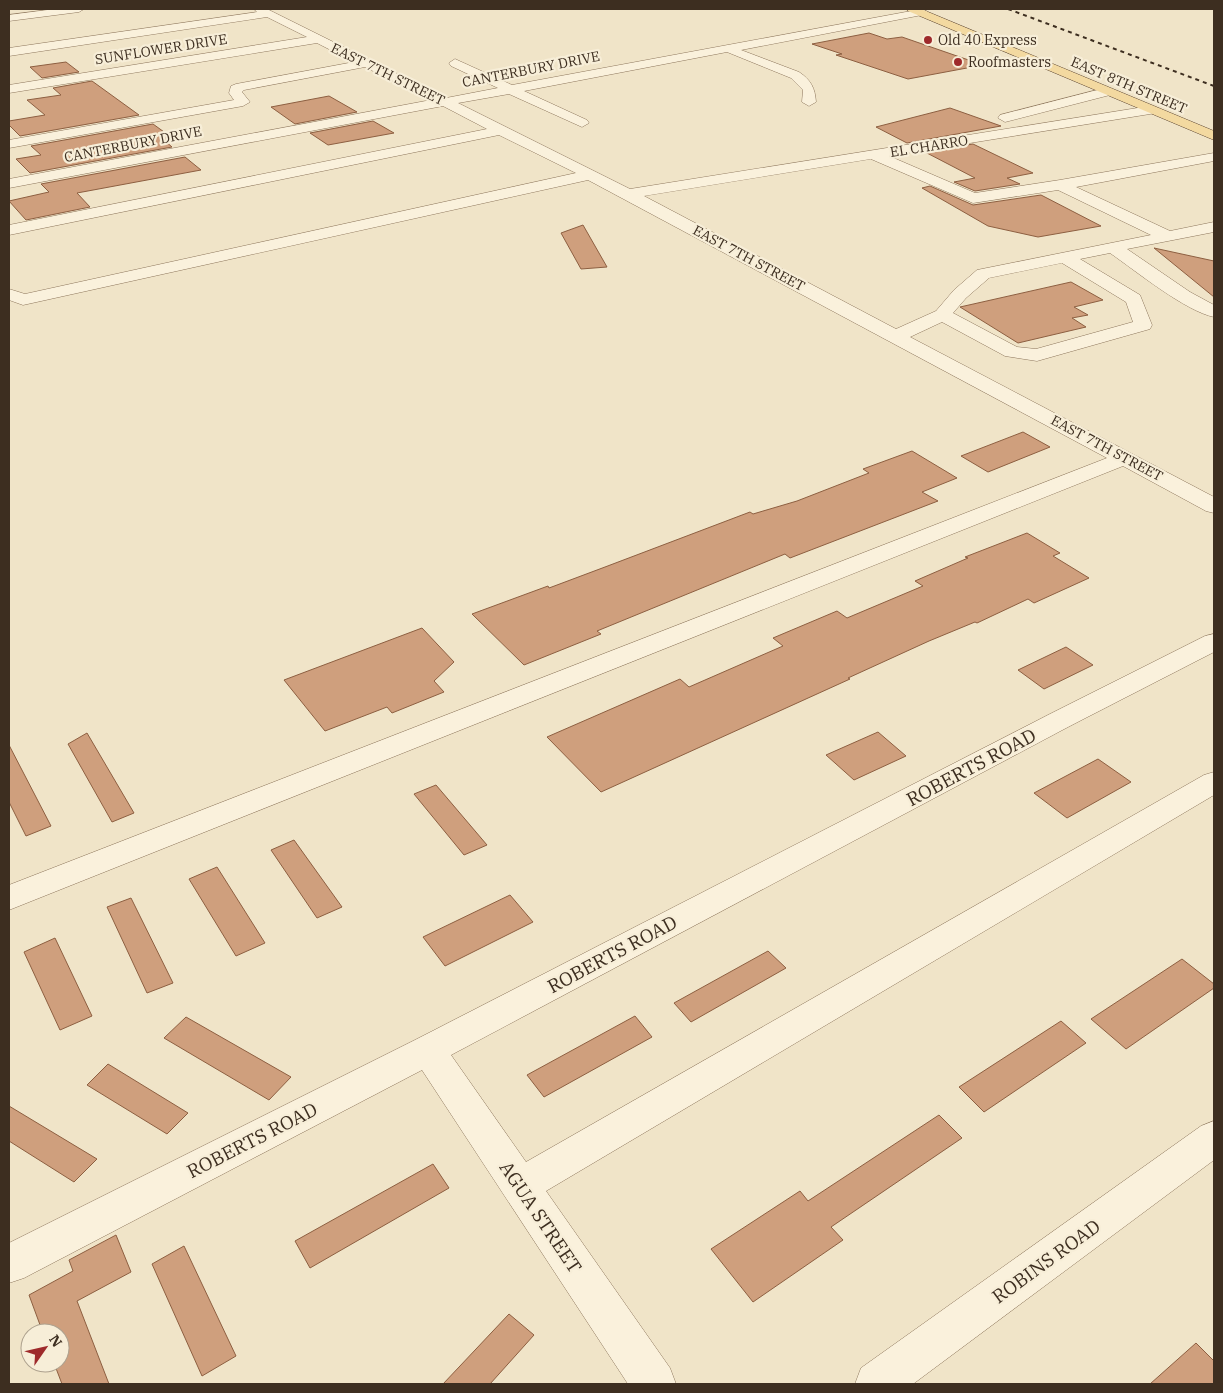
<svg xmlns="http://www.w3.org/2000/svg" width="1223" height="1393" font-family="'IBM Plex Serif',serif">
<rect width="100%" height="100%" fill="#f0e4c8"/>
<path fill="#cf9f7d" stroke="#8d5f41" d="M869 33 887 39 902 37 983 65 908 79 836 55 842 54 812 44Z
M66 62 79 72 42 78 30 67Z
M92 81 139 115 20 136 9 125V121L45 115 27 100 61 95 53 88Z
M329 96 357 112 295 124 271 107Z
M950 108 1001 126 907 143 876 127Z
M373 121 394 133 328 145 310 133Z
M153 124 171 137 164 140 172 147 30 173 16 159 41 155 31 146Z
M973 144 1033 173 1007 178 1020 184 975 191 954 182 975 178 925 152Z
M185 157 201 170 77 193 90 207 26 220 9 201 49 192 41 184Z
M930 186 973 205 1041 195 1101 226 1038 237 988 226 922 188Z
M583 225 607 267 581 269 561 233Z
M1154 248 1214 261V297Z
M1071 282 1103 300 1074 307 1088 315 1072 318 1086 327 1018 343 960 307Z
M1023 432 1050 447 988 472 961 456Z
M912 451 957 478 922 492 938 501 790 558 785 554 597 631 601 634 524 665 472 614 548 586 549 588 605 567 750 512 753 514 797 501 869 473 863 469Z
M1027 533 1060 553 1053 556 1089 578 1034 603 1028 599 977 623 975 622 929 641 848 678 850 679 601 792 547 737 680 679 689 687 783 646 773 638 837 611 847 618 923 586 915 581 968 558 965 557Z
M422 628 454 662 434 681 444 692 392 713 387 707 325 731 284 680Z
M1066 647 1093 665 1044 689 1018 670Z
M878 732 906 756 854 780 826 755Z
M87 733 134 813 112 822 68 744Z
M9 745 51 826 26 836 9 802Z
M1098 759 1131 782 1067 818 1034 793Z
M436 785 487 845 464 855 414 794Z
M294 840 342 907 317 918 271 850Z
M217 867 265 943 236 956 189 879Z
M510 895 533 922 445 966 423 937Z
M131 898 173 983 147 993 107 907Z
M55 938 92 1016 60 1030 24 952Z
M768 951 786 968 691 1022 674 1003Z
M1182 959 1214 984V988L1126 1049 1091 1019Z
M635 1016 652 1037 544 1097 527 1075Z
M186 1017 291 1077 269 1100 164 1038Z
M1061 1021 1086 1043 984 1112 959 1087Z
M108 1064 188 1113 167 1134 87 1085Z
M9 1106 97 1159 74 1182 9 1141Z
M939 1115 962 1138 831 1227 843 1240 753 1302 711 1249 800 1191 808 1201Z
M433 1164 449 1188 310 1268 295 1241Z
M116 1235 131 1272 77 1301 109 1384H62L54 1363H60V1333H43L29 1295 73 1271 69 1260Z
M184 1246 236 1356 202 1376 152 1264Z
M509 1314 534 1335 490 1384H443Z
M1196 1343 1214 1361V1384H1150Z"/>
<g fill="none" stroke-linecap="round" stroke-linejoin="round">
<defs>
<path id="minor" d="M55 9H84L79 12 9 21V15Z
M254 9H267L446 98 498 88 451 66 449 63 455 59 512 85 922 9 928 12 922 15 741 50 799 72C811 80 815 88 816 102L809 106 802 102 803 90 791 78 727 52 524 91 587 120 589 123 582 127 509 94 458 103 630 189 1150 106 1155 107 1157 110 1155 113 1150 114 889 156 975 193 1060 180 1214 153V161L1076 187 1170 231 1214 222V232L1127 249 1190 292 1214 305V317C1185 311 1136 271 1110 253L1080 259 1140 295 1152 325 1150 329 1037 361 1005 356 942 322 910 337 1214 497V513L1206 511 1123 466 9 910V885L1107 458 588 180 23 305 9 300V289L25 294 576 173 499 135 9 235V225L487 129 443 106 9 188V179L431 100 365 67 244 90 242 92 250 102 243 106 9 148V140L234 100 229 93 231 86 236 84 354 62 317 43 9 93V85L307 37 267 17 9 56V48L257 12ZM871 159 973 203 1058 190 1151 235 977 270 954 290 936 311 896 329 644 196ZM1062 263 1126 302 1133 322 1036 349 1017 347 953 313 966 298 989 278Z
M1105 88 1111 92 1110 95 1005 122 998 118 1000 115Z
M1214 634V652L1068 727 451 1055 526 1162 1204 775 1214 772V795L546 1191 670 1368 676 1384H628L422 1070 24 1278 9 1283V1243L415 1040 1048 715 1205 636Z
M1214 1121V1160L913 1384H855L861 1368 1201 1126Z"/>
<path id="major" d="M907 9H921L1214 131V140L908 11Z"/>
</defs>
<use href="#minor" stroke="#8d765c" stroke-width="1"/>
<use href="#major" stroke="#5b4430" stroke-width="1"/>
<use href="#minor" fill="#faf1dc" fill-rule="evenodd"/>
<use href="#major" fill="#f3d9a0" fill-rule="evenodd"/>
<path stroke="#3d2e20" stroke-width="2" stroke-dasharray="4 4" stroke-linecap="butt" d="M1008 9 1214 86"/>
</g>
<g fill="#9e2a2b" stroke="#f7eed8" stroke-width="2">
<circle cx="928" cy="40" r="5"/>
<circle cx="958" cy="62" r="5"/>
</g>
<g text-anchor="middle" stroke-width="4.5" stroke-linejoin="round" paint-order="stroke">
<g font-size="14" fill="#3d2e20" stroke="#f7eed8" text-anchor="start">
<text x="938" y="45">Old 40 Express</text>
<text x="968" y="67">Roofmasters</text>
</g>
<g font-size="14" fill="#3d2e20" stroke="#f7eed8">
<text transform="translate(161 49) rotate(-9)" y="5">SUNFLOWER DRIVE</text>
<text transform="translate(531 69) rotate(-11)" y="5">CANTERBURY DRIVE</text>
<text transform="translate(388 74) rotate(26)" y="5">EAST 7TH STREET</text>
<text transform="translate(1129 85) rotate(23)" y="5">EAST 8TH STREET</text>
<text transform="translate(133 144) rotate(-11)" y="5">CANTERBURY DRIVE</text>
<text transform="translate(929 146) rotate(-9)" y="5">EL CHARRO</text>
<text transform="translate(749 258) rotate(28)" y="5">EAST 7TH STREET</text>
<text transform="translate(1107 448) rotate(28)" y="5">EAST 7TH STREET</text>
</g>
<g font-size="19" fill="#3d2e20" stroke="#f7eed8">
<text transform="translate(971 767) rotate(-28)" y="7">ROBERTS ROAD</text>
<text transform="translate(612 954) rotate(-28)" y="7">ROBERTS ROAD</text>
<text transform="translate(252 1140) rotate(-27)" y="7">ROBERTS ROAD</text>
<text transform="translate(541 1217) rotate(56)" y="7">AGUA STREET</text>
<text transform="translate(1046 1261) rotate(-36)" y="7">ROBINS ROAD</text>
</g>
</g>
<rect width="1223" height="1393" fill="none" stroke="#3d2e20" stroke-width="20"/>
<g transform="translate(45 1348) rotate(56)"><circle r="24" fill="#f7eed8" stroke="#ada18e"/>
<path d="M0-4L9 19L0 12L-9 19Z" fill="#9e2a2b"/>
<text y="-8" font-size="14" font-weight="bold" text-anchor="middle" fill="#3d2e20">N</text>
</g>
</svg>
